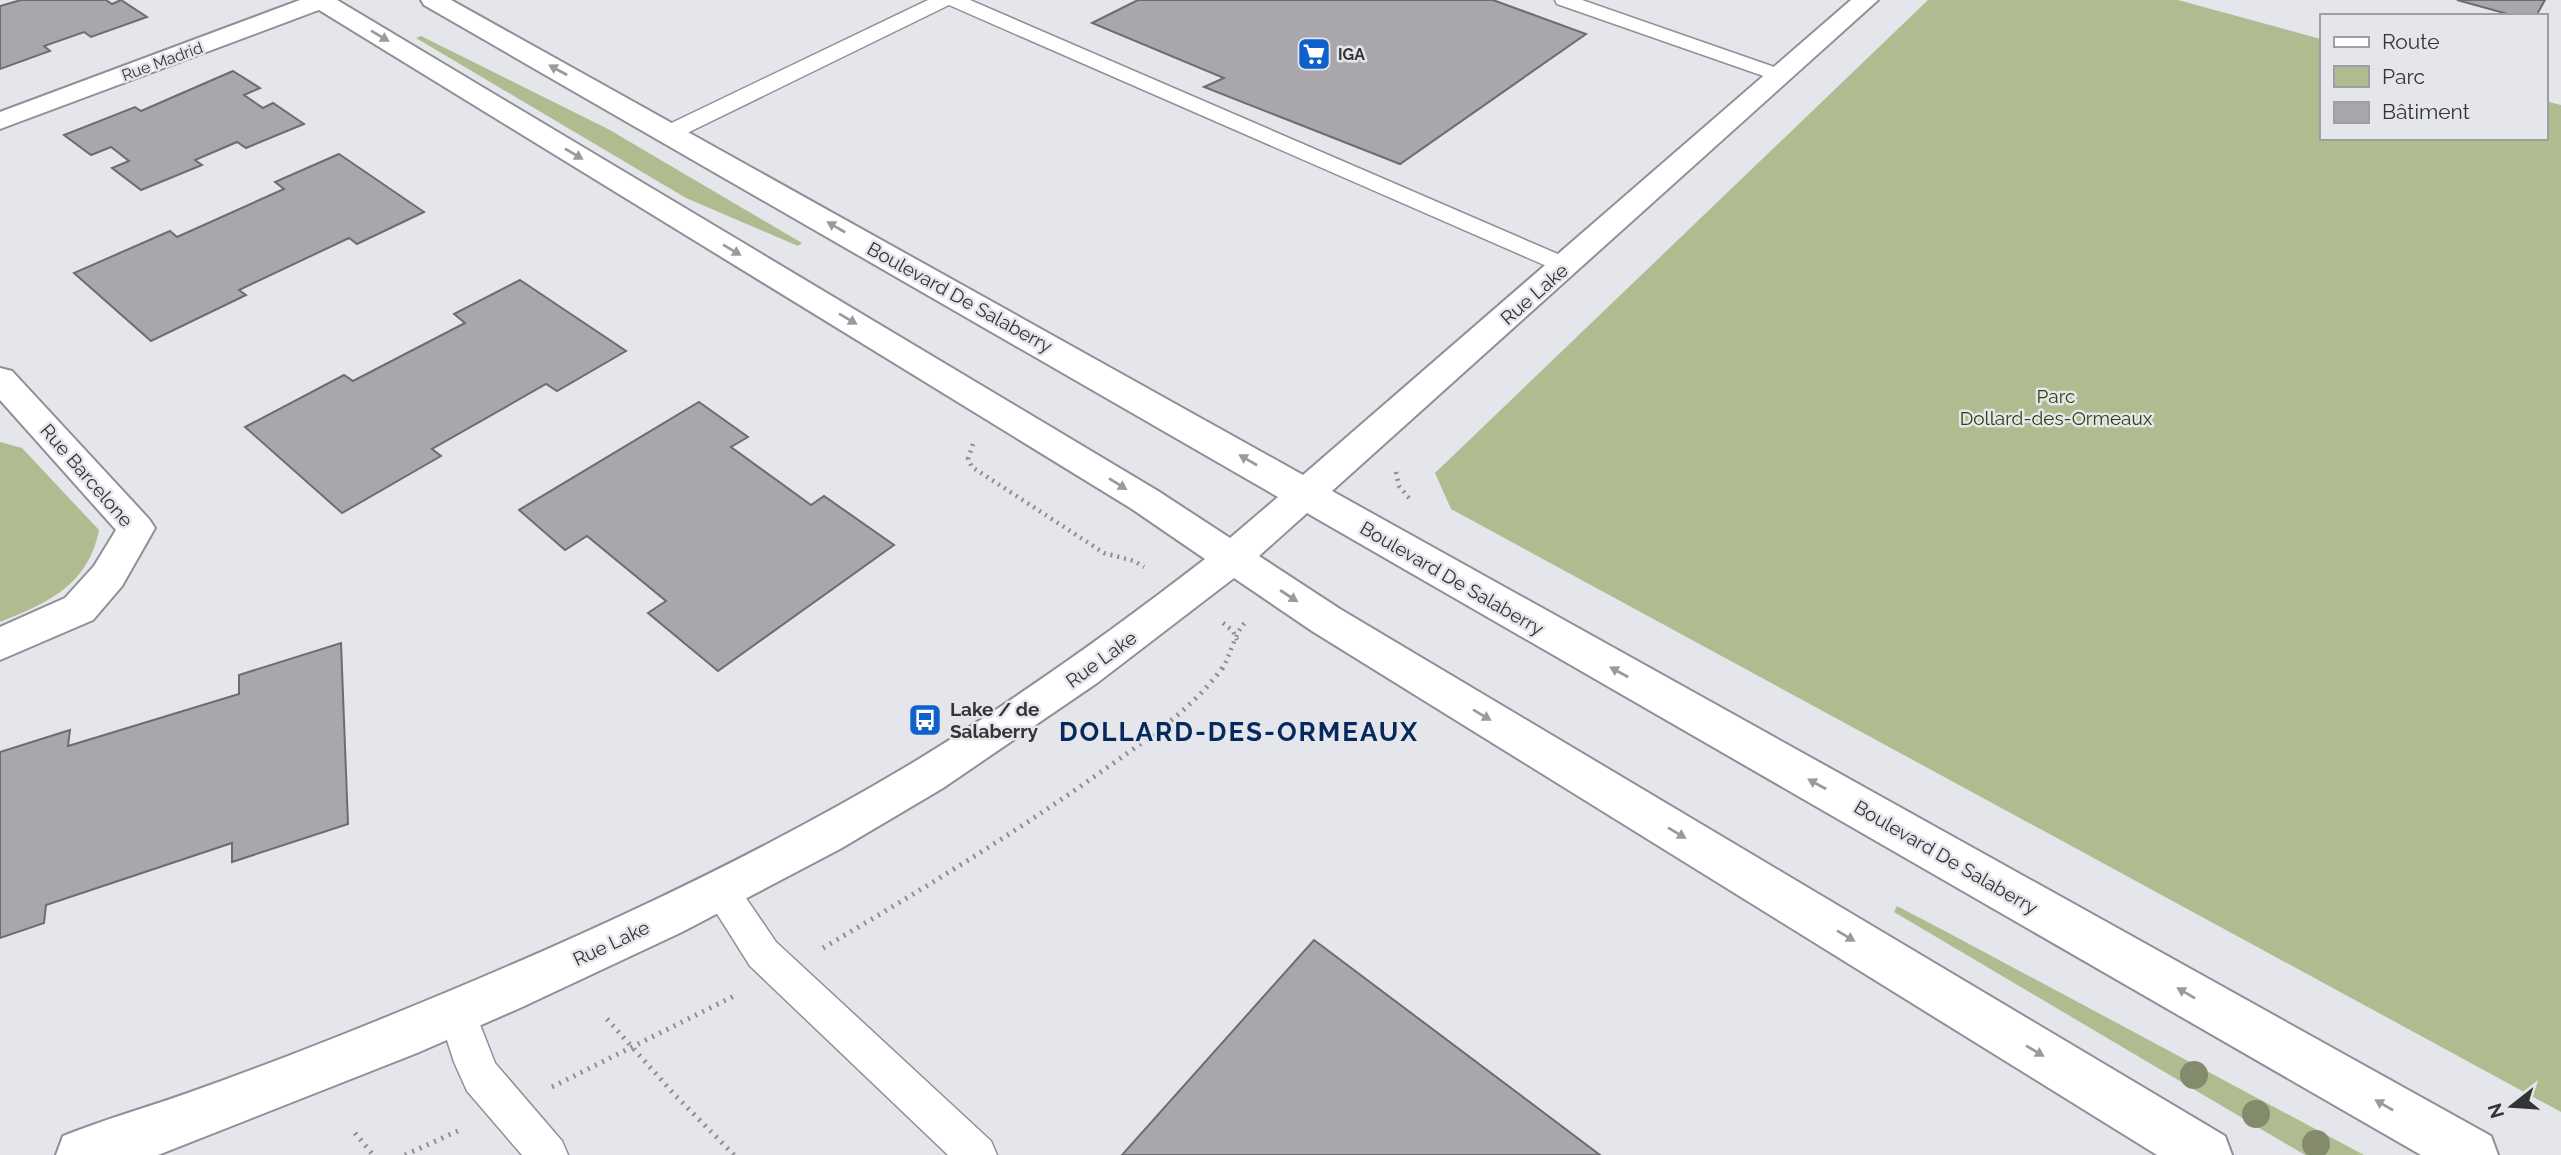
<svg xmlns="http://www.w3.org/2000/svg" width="2561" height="1155" font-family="Raleway,sans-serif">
<rect width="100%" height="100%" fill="#e4e6ec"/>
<path fill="#b0bb90" d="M1928 0H2178L2321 39V138H2545V101L2561 105V1112L1451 509 1435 473Z
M421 36 608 129 802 243 798 246 686 198 416 38Z
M0 442 22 448 99 530C88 586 47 603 0 622Z
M1897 906 1943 930 2364 1155H2305L1894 912Z"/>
<path fill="#a9a6ac" stroke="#6e6c71" stroke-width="2" d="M21 0H106L112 4 121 0 147 17 91 37 84 32 44 46 50 51 0 69V6Z
M1138 0H1493L1586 34 1400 164 1204 87 1224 78 1092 23Z
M2457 0H2545L2536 16H2515Z
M233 71 260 88 244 95 263 108 273 103 304 124 246 148 237 142 195 160 202 165 141 190 112 168 129 161 111 147 91 155 64 135 135 107 141 111Z
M339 154 424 212 357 244 349 238 239 290 246 295 151 341 74 273 170 231 177 237 284 189 275 182Z
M520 280 626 351 557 391 546 384 432 449 441 456 342 513 245 427 344 375 353 381 465 323 454 314Z
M699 402 748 437 731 447 811 505 824 496 894 545 718 671 648 613 666 601 587 536 565 550 519 510Z
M341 643 348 824 232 862V843L46 905 44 923 0 938V752L70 730 68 746 239 694V675Z
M1314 940 1600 1155H1122Z"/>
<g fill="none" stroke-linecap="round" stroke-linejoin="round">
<defs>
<path id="lane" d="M928 0H970L1574 261 1578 266 1574 271H1558L949 5 677 138H661L658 133 661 128Z
M1555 0H1582L1786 71 1789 75 1786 79H1772L1557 4Z
M720 874 733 879 776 942 991 1141 997 1155H948L750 966 702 890 707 879Z
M457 994 470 999 495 1063 562 1141 568 1155H522L467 1091 454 1062 438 1012 444 999Z"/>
<path id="street" d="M300 0H335L332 5 0 129V112Z
M0 368 12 371 149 519 155 528 122 586 93 620 0 660V627L65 598 94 566 116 530 0 400Z"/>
<path id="secondary" d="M308 0H337L1158 491 1230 538 1278 497 424 5 421 0H451L1303 475 1851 0H1878L1332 491 2491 1136 2498 1155H2421L1307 513 1259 556 1340 609 2225 1136 2232 1155H2157L1312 631 1234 578 1097 683 943 788 840 849 682 932 520 1008 417 1053 158 1155H56L63 1136C103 1120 145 1108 185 1094 250 1071 315 1046 379 1020 562 946 744 864 914 762 1015 700 1112 631 1205 559L1132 509 311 5Z"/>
</defs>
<use href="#lane" stroke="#8e9096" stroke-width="3"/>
<use href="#street" stroke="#8e9096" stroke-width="4"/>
<use href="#secondary" stroke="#8e9096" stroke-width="4"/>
<path stroke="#8d8e93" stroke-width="4.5" stroke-dasharray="2 5" stroke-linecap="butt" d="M973 444 968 459 972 467 1104 553 1134 561 1144 567
M1396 472 1399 486 1409 498
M1223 623 1233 631 1237 640
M1222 669C1231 655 1235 630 1247 621"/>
<path stroke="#8d8e93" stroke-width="5" stroke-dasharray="2 6" stroke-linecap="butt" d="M823 948C916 893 1009 837 1098 774 1143 742 1190 712 1223 667
M607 1019 674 1094 734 1155
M552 1087 738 994
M355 1133 373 1155
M405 1155 462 1129"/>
<use href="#lane" fill="#fff" fill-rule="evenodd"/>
<use href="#street" fill="#fff" fill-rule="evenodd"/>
<use href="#secondary" fill="#fff" fill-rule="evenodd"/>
</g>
<g fill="#848a6c">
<circle cx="2194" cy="1075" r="14"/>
<circle cx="2256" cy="1114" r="14"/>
<circle cx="2316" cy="1144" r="14"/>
</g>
<defs><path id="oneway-solid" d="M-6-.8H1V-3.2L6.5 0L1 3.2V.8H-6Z" transform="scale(1.75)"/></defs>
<g fill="#999a9b">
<use href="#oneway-solid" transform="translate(380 36) rotate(31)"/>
<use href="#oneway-solid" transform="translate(558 70) rotate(-151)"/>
<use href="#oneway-solid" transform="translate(574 154) rotate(31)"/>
<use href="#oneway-solid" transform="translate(836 227) rotate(-150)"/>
<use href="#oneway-solid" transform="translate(732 250) rotate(31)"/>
<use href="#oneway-solid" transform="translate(848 319) rotate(31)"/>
<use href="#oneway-solid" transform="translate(1248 460) rotate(-150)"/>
<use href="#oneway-solid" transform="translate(1118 484) rotate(32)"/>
<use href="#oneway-solid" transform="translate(1289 596) rotate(33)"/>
<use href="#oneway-solid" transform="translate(1619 672) rotate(-151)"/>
<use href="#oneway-solid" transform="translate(1482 715) rotate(31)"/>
<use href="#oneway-solid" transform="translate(1817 784) rotate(-151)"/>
<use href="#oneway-solid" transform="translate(1677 833) rotate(31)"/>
<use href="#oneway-solid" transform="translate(1846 936) rotate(31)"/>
<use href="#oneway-solid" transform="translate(2186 993) rotate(-150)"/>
<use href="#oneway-solid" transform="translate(2035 1051) rotate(31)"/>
<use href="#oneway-solid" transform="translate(2384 1105) rotate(-150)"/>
</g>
<defs>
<symbol id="supermarket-square" viewBox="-11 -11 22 22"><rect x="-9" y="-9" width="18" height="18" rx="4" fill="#0f60ca" stroke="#e4e6ec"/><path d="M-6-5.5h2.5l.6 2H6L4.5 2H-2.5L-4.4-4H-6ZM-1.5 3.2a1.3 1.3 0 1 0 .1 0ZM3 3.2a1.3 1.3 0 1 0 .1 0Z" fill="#fff"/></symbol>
<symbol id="bus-square" viewBox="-11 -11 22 22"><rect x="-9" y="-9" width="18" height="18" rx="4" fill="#0f60ca" stroke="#e4e6ec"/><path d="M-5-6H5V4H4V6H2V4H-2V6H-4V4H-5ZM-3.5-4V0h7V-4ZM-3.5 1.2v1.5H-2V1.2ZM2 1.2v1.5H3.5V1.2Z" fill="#fff"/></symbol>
</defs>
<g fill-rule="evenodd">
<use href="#supermarket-square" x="1295" y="35" width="38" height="38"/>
<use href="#bus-square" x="906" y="701" width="38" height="38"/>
</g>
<g text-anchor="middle" stroke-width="5" stroke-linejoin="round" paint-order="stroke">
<g font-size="16" font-weight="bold" fill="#333437" stroke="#e4e6ec" text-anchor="start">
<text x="1338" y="60">IGA</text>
</g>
<g font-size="16" fill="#333437" stroke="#e4e6ec">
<text transform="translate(162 61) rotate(-20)" y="6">Rue Madrid</text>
</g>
<g font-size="19" fill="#333437" stroke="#e4e6ec">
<text transform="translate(1534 294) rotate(-41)" y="7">Rue Lake</text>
<text transform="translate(960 297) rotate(29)" y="7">Boulevard De Salaberry</text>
<text transform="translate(87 475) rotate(49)" y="7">Rue Barcelone</text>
<text transform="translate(1452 578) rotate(30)" y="7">Boulevard De Salaberry</text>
<text transform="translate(1101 659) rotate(-36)" y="7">Rue Lake</text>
<text transform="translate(1946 857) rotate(30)" y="7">Boulevard De Salaberry</text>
<text transform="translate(611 943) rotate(-25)" y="7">Rue Lake</text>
</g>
<g font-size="19" fill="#353f03" stroke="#e4e6ec">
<text x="2056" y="403">Parc<tspan x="2056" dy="22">Dollard-des-Ormeaux</tspan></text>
</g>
<g font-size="19" font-weight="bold" fill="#333437" stroke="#e4e6ec" text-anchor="start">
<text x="950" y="716">Lake / de<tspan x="950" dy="22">Salaberry</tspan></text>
</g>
<g font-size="26" font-weight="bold" letter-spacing="2" fill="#05295c" stroke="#e4e6ec">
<text x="1239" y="741">DOLLARD-DES-ORMEAUX</text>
</g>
</g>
<rect x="2320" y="14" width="228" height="126" fill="#e4e6ec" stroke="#9d9fa4" stroke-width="2"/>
<rect x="2334" y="37" width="35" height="10" fill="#ffffff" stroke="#9d9fa4" stroke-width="2"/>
<text x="2382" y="49" font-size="21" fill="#333437">Route</text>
<rect x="2334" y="66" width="35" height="21" fill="#b0bb90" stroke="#9d9fa4" stroke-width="2"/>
<text x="2382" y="84" font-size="21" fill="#333437">Parc</text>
<rect x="2334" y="102" width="35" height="21" fill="#a9a6ac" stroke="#9d9fa4" stroke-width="2"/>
<text x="2382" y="119" font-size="21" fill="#333437">Bâtiment</text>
<g transform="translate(2512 1106) rotate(253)" stroke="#e4e6ec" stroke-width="5" paint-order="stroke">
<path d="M0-5L12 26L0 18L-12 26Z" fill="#333437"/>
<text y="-10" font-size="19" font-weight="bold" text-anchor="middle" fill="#333437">N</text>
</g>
</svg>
